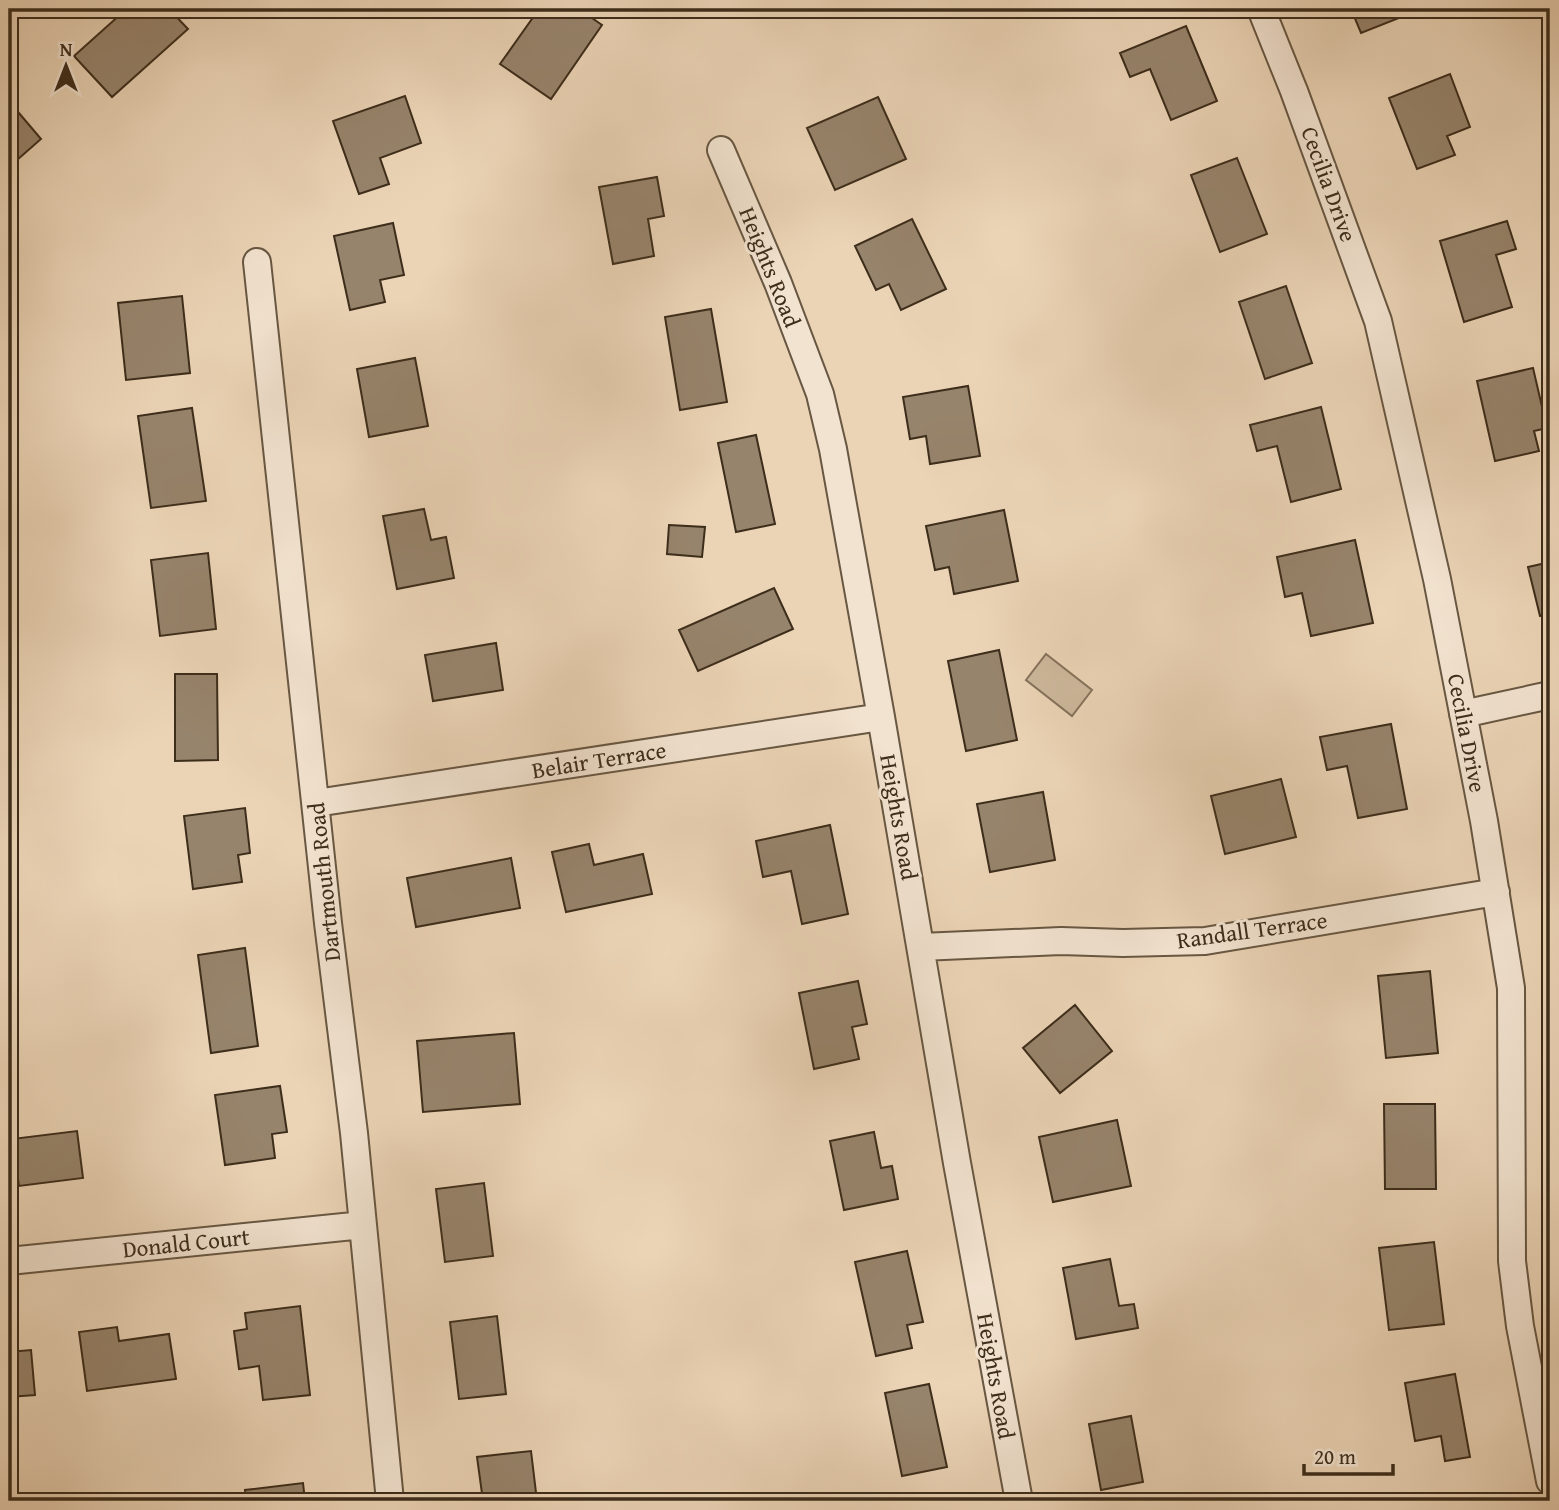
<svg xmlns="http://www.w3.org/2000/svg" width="1559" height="1510" font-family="'Gentium Book Plus',serif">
<rect width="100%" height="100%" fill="#ebd4b6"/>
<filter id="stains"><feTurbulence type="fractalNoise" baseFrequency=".00286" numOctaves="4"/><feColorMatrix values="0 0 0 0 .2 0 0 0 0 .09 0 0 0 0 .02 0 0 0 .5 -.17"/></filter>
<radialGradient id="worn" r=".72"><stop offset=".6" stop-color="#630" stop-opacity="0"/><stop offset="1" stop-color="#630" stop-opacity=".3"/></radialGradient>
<path fill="#cdb89c" stroke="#85725c" stroke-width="2" d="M1046 654 1092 690 1072 716 1026 680Z"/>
<path fill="#97846c" stroke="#3d2d1b" stroke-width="2" d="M118 9H169L188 29 112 97 74 56 122 13Z
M539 9H579L602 25 551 99 500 64Z
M1351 9H1401L1404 16 1361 33Z
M1186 26 1217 101 1171 120 1150 69 1130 77 1120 53Z
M1450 74 1470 127 1447 136 1455 155 1417 169 1389 98Z
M405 96 421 143 380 158 389 184 359 194 333 121Z
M878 97 906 159 835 190 807 128Z
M13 106 41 139 9 167V109Z
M1237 158 1267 234 1220 252 1191 175Z
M657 177 664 216 648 219 654 256 613 264 599 187Z
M912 219 946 289 901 310 889 284 876 290 855 246Z
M1507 221 1516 249 1496 255 1512 307 1464 322 1440 241Z
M393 223 404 275 380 280 385 302 350 310 334 236Z
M1286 286 1312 363 1265 379 1239 302Z
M182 296 190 373 126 380 118 303Z
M711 309 727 402 680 410 665 317Z
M415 358 428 426 369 437 357 369Z
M1533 368 1547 428 1534 431 1539 451 1495 461 1477 381Z
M968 386 980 456 930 464 926 436 910 439 903 397Z
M1321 407 1341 489 1291 502 1277 446 1257 451 1250 425Z
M192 408 206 501 151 508 138 416Z
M756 435 775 524 736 532 718 443Z
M424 509 431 540 446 537 454 578 397 589 383 516Z
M1004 510 1018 581 954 594 949 567 935 570 926 526Z
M669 525 705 527 702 557 667 554Z
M1355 540 1373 623 1311 636 1302 593 1285 597 1277 557Z
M208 553 216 629 160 636 151 560Z
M1550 562V613L1540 616 1528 567Z
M774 588 793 629 698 671 679 630Z
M496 643 503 690 433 701 425 655Z
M999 650 1017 740 966 751 948 661Z
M175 674H217L218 760 175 761Z
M1391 724 1407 809 1358 818 1347 766 1327 770 1320 737Z
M1281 779 1296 837 1225 854 1211 796Z
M1043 792 1055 860 990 872 977 804Z
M245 808 250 853 238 855 242 882 193 889 184 816Z
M830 825 848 914 802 924 791 871 763 877 756 841Z
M589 844 594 865 643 854 652 894 566 912 552 852Z
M511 858 520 908 416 927 407 878Z
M245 948 258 1046 211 1053 198 955Z
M1430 971 1438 1053 1386 1058 1378 976Z
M858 981 867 1024 852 1027 859 1059 814 1069 799 993Z
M1075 1005 1112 1051 1060 1093 1023 1048Z
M514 1033 520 1104 423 1112 417 1041Z
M280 1086 287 1132 272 1134 275 1158 225 1165 215 1095Z
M1384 1104H1435L1436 1189H1385Z
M1117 1120 1131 1186 1053 1202 1039 1137Z
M77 1131 83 1178 19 1186 12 1139Z
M874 1132 881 1168 892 1166 898 1199 844 1210 830 1141Z
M484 1183 493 1256 445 1262 436 1189Z
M1434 1242 1444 1324 1389 1330 1379 1248Z
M907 1251 923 1322 907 1325 912 1348 876 1356 855 1262Z
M1110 1259 1119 1306 1134 1304 1138 1328 1076 1339 1063 1268Z
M300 1306 310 1395 263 1400 259 1366 239 1369 234 1331 247 1329 245 1313Z
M497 1316 506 1394 459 1399 450 1322Z
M117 1327 119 1341 169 1334 176 1379 87 1391 79 1332Z
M31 1350 35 1395 9 1397V1352Z
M1455 1374 1470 1457 1445 1461 1441 1436 1415 1441 1405 1383Z
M929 1384 947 1467 902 1476 885 1393Z
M1131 1416 1143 1482 1101 1490 1089 1424Z
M531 1451 537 1501H483L477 1457Z
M303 1483 305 1501H246L245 1490Z"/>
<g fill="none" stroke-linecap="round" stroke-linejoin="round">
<defs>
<path id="street" d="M1261 9 1294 91 1378 321 1437 579 1484 821 1511 988 1512 1261 1520 1326 1550 1481
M721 150 778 283 820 394 833 449 881 717 957 1163 1019 1501
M257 262 328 923 354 1133 390 1501
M1463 714 1550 695
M316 803 881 717
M921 947 1061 941 1123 943 1205 941 1496 892
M9 1261 363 1225"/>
</defs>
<use href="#street" stroke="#685742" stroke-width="30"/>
<use href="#street" stroke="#f2e3d0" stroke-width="26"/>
</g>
<g text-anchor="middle" stroke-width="6" stroke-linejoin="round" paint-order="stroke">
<g font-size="23" fill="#3d2d1b" stroke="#f2e3d0">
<text transform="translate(1329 184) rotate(70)" y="8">Cecilia Drive</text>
<text transform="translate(770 267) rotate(68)" y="8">Heights Road</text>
<text transform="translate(1467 733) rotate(79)" y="8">Cecilia Drive</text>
<text transform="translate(599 760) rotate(-9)" y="8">Belair Terrace</text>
<text transform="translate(899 817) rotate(80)" y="8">Heights Road</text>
<text transform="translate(324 882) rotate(-96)" y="8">Dartmouth Road</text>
<text transform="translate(1252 930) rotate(-8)" y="8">Randall Terrace</text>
<text transform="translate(186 1243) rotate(-6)" y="8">Donald Court</text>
<text transform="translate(996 1376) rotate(80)" y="8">Heights Road</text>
</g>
</g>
<rect width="1559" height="1510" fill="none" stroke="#ebd4b6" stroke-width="35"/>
<rect x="10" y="10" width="1538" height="1489" fill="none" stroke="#3d2d1b" stroke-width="3.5"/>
<rect x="18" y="18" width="1524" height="1475" fill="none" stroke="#3d2d1b" stroke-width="2"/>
<g transform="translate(66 66)" stroke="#f2e3d0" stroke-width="5" paint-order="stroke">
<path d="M0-5L12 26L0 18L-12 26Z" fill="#3d2d1b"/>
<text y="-10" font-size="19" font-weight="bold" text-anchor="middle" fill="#3d2d1b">N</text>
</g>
<path d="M1304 1464v10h89v-10" fill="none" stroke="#3d2d1b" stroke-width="3.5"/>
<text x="1314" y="1464" font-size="21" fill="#3d2d1b" stroke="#f2e3d0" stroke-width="5" paint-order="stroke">20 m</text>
<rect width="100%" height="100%" filter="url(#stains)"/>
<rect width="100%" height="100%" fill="url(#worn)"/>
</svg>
